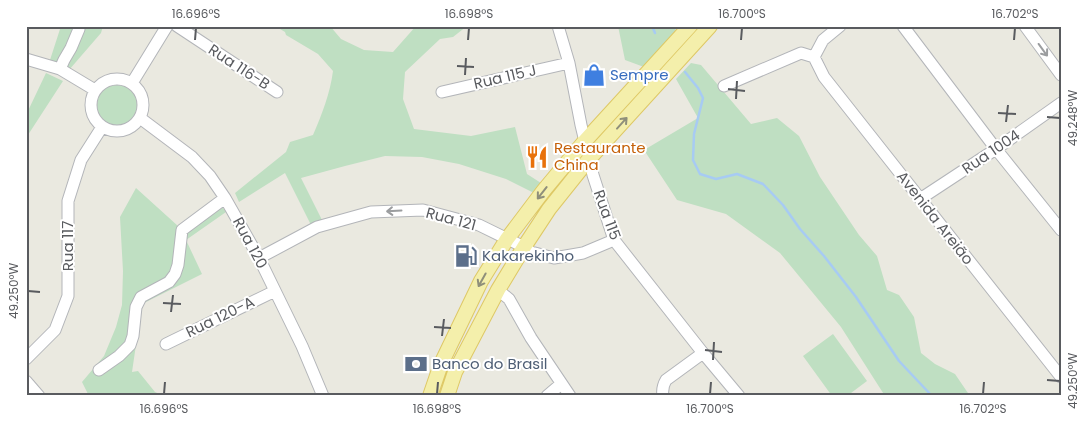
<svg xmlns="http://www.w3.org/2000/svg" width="1087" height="422" font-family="Poppins,sans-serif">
<rect width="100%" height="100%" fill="#eae9e0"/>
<path fill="#bfdfc2" d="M61 26H103L101 33 69 70 50 60Z
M275 26H330L341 39 364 50 393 52 416 26H467L453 37 440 39 405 72 403 99 414 129 471 136 515 127 527 174 541 183 534 193 506 179 459 164 422 157 385 156 345 166 301 178 323 222 312 227 285 173 239 202 235 193 286 152 290 142 313 135C322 114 330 94 333 71L318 54 286 35 285 32Z
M618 26H673L676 30 644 67 625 60Z
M691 63 701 65 751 124 777 118 799 136 820 177 859 235 877 256 887 290 899 295 914 317 921 353 935 364 955 374 970 396H885L841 327 780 253 726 214 677 200 644 150 698 118 676 79Z
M46 73 63 81 26 138V115Z
M97 105a20 20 0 1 1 40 0a20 20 0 1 1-40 0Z
M136 188 178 226 217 200 226 212 186 240 202 274 142 304 132 372 138 371 155 392 164 396H89L82 382 104 356 116 327 122 305 123 271 120 217Z
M833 334 867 381 847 396H832L803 356Z"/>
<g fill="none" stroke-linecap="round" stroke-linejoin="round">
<path stroke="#a7cbf3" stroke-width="2.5" d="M652 26 655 33
M685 72 698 88 703 98 694 134 693 160 700 174 716 179 737 174 763 184 783 205 800 229 824 256 856 297 899 361 932 396"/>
<defs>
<path id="minor" d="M177 26 277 92
M558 26 569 63 581 125 593 175 614 240 703 353 739 396
M903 26 996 149 1061 230
M1025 26 1061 75
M814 57 824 77 1061 377
M814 57 823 40 840 26
M26 59 60 69 95 90
M60 69 64 60 71 48 79 29 78 26
M91 105a26 26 0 1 1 52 0a26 26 0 1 1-52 0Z
M132 83 167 26
M724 86 801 53 814 57
M442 92 569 63
M140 118 192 157 210 176 225 198 259 258 302 346 323 396
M920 199 996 149 1061 103
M259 258 317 227 371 212 423 210 479 225 524 247 531 252 554 258 583 253 614 240
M498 290 509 299 531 338 570 396
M166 344 275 291
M26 359 55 330 68 296V201L81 160 102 127
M99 370 119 356 130 345 133 336 136 307 141 297 169 282 175 274 178 265 182 230 225 198
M26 381 39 396
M547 396 561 384
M663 396C662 390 663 385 666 380L703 353"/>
<path id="major" d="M430 396 441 364 481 281 507 239 544 190 584 142 690 26
M447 396 455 372 498 290 524 247 549 209 589 159 710 26"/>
</defs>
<use href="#minor" stroke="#b3b5b9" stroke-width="13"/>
<use href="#major" stroke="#dec865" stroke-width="16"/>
<use href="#minor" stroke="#fff" stroke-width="11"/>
<use href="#major" stroke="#f4efab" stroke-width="14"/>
</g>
<defs><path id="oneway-shaft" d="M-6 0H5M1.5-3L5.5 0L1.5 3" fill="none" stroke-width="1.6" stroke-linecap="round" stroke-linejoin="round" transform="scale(1.25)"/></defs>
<g stroke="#9b9d9f">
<use href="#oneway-shaft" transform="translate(1043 50) rotate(54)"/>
<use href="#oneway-shaft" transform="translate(394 211) rotate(177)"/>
</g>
<g stroke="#8f8f7a">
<use href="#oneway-shaft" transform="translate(622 123) rotate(-48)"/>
<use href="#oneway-shaft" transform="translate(542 193) rotate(128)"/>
<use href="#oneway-shaft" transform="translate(482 280) rotate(119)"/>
</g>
<path fill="none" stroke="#595b5f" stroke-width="2" d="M195 40 196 28M468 40 469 28M741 40 742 28M1014 40 1015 28M457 66 474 67M465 75 466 58M728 89 745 91M736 99 737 81M998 113 1016 114M1047 117 1060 118M1006 122 1008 105M28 291 40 292M163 303 181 304M171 312 173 295M434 327 451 328M442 336 444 319M705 350 722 352M713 360 714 342M1047 380 1060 381M164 394 165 382M437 394 438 382M710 394 711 382M983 394 984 382"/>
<defs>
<symbol id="shop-bare" viewBox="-9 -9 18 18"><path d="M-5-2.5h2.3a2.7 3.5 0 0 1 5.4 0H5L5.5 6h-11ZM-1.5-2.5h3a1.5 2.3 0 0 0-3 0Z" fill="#3f7fe0" stroke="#fff" stroke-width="2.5" paint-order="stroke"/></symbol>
<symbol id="restaurant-bare" viewBox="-9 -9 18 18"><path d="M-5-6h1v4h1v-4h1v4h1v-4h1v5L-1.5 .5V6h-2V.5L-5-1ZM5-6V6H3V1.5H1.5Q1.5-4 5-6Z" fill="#e8710a" stroke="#fff" stroke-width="2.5" paint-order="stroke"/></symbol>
<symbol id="fuel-bare" viewBox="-9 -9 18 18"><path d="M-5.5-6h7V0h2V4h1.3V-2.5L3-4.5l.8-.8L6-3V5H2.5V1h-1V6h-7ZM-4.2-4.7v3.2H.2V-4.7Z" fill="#5c6f8a" stroke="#fff" stroke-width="2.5" paint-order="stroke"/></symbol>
<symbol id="bank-bare" viewBox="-9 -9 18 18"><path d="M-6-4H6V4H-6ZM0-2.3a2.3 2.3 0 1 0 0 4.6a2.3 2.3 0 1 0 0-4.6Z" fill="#5c6f8a" stroke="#fff" stroke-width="2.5" paint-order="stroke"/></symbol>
</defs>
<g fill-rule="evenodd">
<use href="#shop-bare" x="578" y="59" width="32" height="32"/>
<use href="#restaurant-bare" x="521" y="141" width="32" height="32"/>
<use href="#fuel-bare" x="450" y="240" width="32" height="32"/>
<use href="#bank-bare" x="400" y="348" width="32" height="32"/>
</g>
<g text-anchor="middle" stroke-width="4" stroke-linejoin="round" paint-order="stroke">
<g font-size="15" fill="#595b5f" stroke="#fff">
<text transform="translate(239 67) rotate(33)" y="5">Rua 116-B</text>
<text transform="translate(505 77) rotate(-13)" y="5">Rua 115 J</text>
<text transform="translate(991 152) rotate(-34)" y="5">Rua 1004</text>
<text transform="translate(607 215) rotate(70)" y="5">Rua 115</text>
<text transform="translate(935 218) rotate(52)" y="5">Avenida Areião</text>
<text transform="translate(451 219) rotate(15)" y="5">Rua 121</text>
<text transform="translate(250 243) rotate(62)" y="5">Rua 120</text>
<text transform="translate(68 246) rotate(-90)" y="5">Rua 117</text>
<text transform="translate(220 317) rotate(-26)" y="5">Rua 120-A</text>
</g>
<g font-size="15" fill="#366cbe" stroke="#fff" text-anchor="start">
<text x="610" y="80">Sempre</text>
</g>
<g font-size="15" fill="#c56008" stroke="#fff" text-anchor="start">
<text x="554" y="153">Restaurante<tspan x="554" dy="17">China</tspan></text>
</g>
<g font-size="15" fill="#4e5e75" stroke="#fff" text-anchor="start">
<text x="482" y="261">Kakarekinho</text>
<text x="432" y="369">Banco do Brasil</text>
</g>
</g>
<rect width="1087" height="422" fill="none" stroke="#ffffff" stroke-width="55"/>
<rect x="28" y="28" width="1032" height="366" fill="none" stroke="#595b5f" stroke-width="2"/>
<g font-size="12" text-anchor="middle" fill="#595b5f">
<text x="196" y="18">16.696°S</text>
<text x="469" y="18">16.698°S</text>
<text x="742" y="18">16.700°S</text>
<text x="1015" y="18">16.702°S</text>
<text transform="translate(1073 118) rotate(-90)" y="4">49.248°W</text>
<text transform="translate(14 291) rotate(-90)" y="4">49.250°W</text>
<text transform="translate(1073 381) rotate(-90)" y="4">49.250°W</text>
<text x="164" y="413">16.696°S</text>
<text x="437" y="413">16.698°S</text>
<text x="710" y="413">16.700°S</text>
<text x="983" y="413">16.702°S</text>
</g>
</svg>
